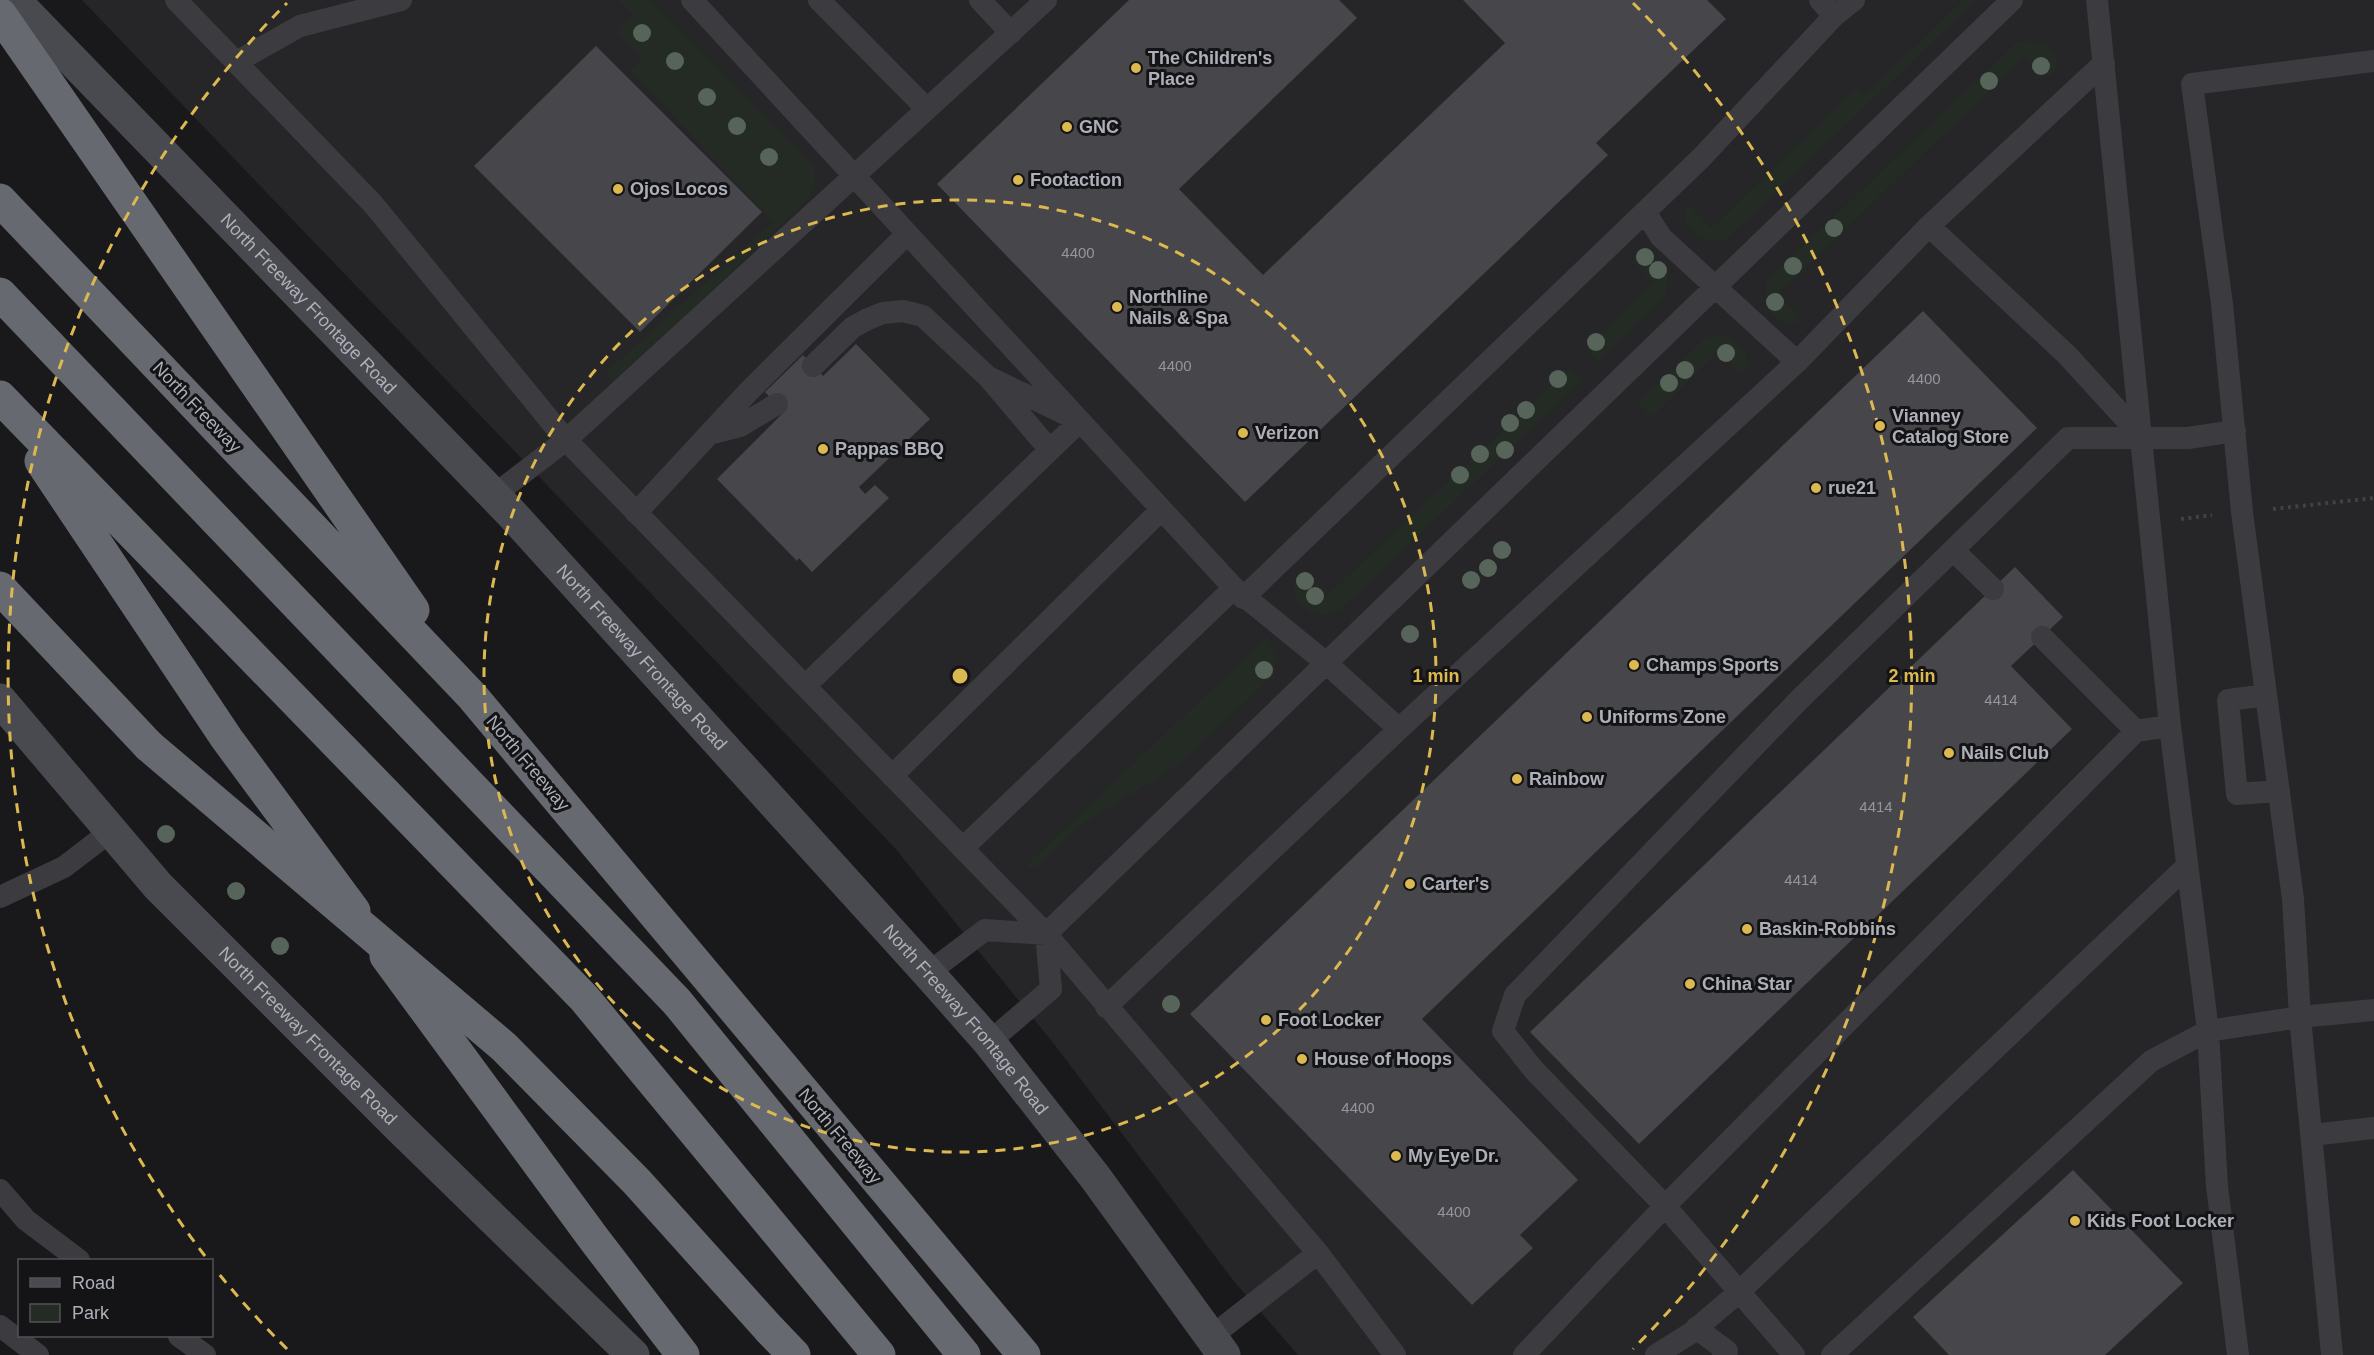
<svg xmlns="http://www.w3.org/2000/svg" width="2374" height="1355" font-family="Helvetica,sans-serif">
<rect width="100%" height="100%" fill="#19191b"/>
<path fill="#262528" d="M82 0H2374V1355H1298L1233 1280 1054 1044 894 847Z"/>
<path fill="#242b25" d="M619 0H651L810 162 816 172 812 195 620 380H611L607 376 608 370 773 222 630 70 642 59 618 33 619 27 633 15Z
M1963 0H1977L1728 238C1710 246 1690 236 1684 217L1686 207H1692L1711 228 1857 88 1865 95Z
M2031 41 2043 43 2055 51 2058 65 2052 75H2043L2025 57 1778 294 1799 316 1798 321C1776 334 1759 300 1768 279L2017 42Z
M1650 253 1668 273 1666 296 1598 362 1586 348 1653 282 1632 261 1639 254Z
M1717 334C1730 338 1749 348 1748 364L1743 372 1737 370 1719 351 1652 417 1638 403 1705 338Z
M1570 367 1583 380 1340 610C1334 612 1328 615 1321 615 1304 615 1281 586 1304 577L1324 598Z
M1267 637 1277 658 1274 675 1178 765 1080 826 1039 865 1027 869 1029 862Z"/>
<path fill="#47464b" d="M1129 0H1339L1357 18 1179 189 1263 275 1505 43 1463 0H1707L1726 19 1596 143 1608 155 1245 502 937 184Z
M596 46 762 212 640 332 474 166Z
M1923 311 2037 428 1422 1019 1578 1180 1520 1235 1533 1248 1472 1305 1190 1014Z
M856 344 930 419 859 487 865 494 875 485 889 498 812 572 799 558 797 561 717 479 784 412 765 392 803 355 823 376Z
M2015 567 2063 617 2011 666 2072 729 1639 1144 1530 1032Z
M2073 1170 2183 1283 2105 1355H1949L1913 1317Z"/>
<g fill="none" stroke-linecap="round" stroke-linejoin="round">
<path stroke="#414246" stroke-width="4" stroke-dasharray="3 4.5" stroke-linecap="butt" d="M2273 509 2374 498
M2181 519 2212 515"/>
<path stroke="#3b3b40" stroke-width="22" d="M176 0 373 204 566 440 1046 934 1318 1253 1395 1355
M692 0 1234 588 1325 662 1399 729
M819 0 927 109
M980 0 1011 33
M1820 0 1834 16
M2097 0 2170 726 2208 1031 2217 1186 2238 1355
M236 62 300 26 401 0
M1645 212 1661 237 1797 362
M1929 226 2104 63
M813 366 853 327 868 319 883 313 903 311 923 316 988 377 1050 450
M709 434 740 426 777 404
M494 495 566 440 1046 0
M636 513 749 391 907 234
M1953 550 1993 589
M1243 598 1701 158 1834 16 1854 0
M2042 637 2136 731
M805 686 1080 421 988 377
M2266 695 2228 700 2237 794 2279 791
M892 776 1161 510
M963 848 1234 588
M0 897 64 867 111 831
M928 973 985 930 1046 934 2012 0
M1106 1007 1399 729 1797 362 1929 226 2067 355 2143 438
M989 1042 1051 989 1046 934
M2312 1135 2374 1128
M0 1190 26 1220 79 1260
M0 1326 38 1355
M1696 1328 1727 1351 1723 1355
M179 1336 205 1355
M1212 1336 1318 1253
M1524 1355 1665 1206 2136 731 2170 726
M1656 1355 1691 1333 1739 1292 2186 867
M1794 1355 1665 1206 1533 1069 1503 1031 1515 995 1798 701 2068 438H2188L2235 431
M1832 1355 2151 1061 2208 1031 2300 1017 2374 1010
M2332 1355 2300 1017 2293 899 2242 512 2222 304 2192 84 2374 61"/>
<g stroke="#494a4f" stroke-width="33">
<path id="s1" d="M14 0 510 512 928 973 989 1042 1095 1177 1224 1355"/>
<path id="s2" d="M0 700 158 886 400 1128 633 1355"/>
</g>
<path stroke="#676970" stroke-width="33" d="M0 14 413 610
M0 200 472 696 1024 1355
M0 294 677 1002 964 1355
M0 397 584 998 879 1355
M41 461 227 739 354 911
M0 588 149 746
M386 956 594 1239 683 1355
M770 1330 794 1355"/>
<path stroke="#676970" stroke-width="33" d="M149 746 504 1047 637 1182 770 1330"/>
</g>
<g fill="#566459">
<circle cx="642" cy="33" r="9"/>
<circle cx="675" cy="61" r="9"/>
<circle cx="2041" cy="66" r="9"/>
<circle cx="1989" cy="81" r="9"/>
<circle cx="707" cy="97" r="9"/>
<circle cx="737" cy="126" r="9"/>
<circle cx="769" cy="157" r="9"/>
<circle cx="1834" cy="228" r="9"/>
<circle cx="1645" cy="257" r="9"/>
<circle cx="1793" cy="266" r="9"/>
<circle cx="1658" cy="270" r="9"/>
<circle cx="1775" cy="302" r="9"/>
<circle cx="1596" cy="342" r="9"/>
<circle cx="1726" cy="353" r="9"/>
<circle cx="1685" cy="370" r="9"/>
<circle cx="1558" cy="379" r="9"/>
<circle cx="1669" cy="383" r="9"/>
<circle cx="1526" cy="410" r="9"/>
<circle cx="1510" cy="423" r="9"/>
<circle cx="1505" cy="450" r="9"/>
<circle cx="1480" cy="454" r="9"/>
<circle cx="1460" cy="475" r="9"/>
<circle cx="1502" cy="550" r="9"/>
<circle cx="1488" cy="568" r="9"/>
<circle cx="1471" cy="580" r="9"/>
<circle cx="1305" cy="581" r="9"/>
<circle cx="1315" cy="596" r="9"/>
<circle cx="1410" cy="634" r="9"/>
<circle cx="1264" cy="670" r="9"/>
<circle cx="166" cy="834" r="9"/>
<circle cx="236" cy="891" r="9"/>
<circle cx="280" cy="946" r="9"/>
<circle cx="1171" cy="1004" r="9"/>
</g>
<g fill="none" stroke="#dcb850" stroke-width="3" stroke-dasharray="10 8">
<circle cx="960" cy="676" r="476"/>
<path d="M287 1349A952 952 0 0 1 215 1269M205 1256A952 952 0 0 1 287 3M1633 3A952 952 0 0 1 1633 1349"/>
</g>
<g fill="#dcb850" stroke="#141416" stroke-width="2">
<circle cx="1136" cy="68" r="6"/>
<circle cx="1067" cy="127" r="6"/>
<circle cx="1018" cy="180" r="6"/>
<circle cx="618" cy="189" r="6"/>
<circle cx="1117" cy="307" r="6"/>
<circle cx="1880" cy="426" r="6"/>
<circle cx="1243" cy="433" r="6"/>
<circle cx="823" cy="449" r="6"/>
<circle cx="1816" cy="488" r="6"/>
<circle cx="1634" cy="665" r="6"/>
<circle cx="1587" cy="717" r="6"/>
<circle cx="1949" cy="753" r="6"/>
<circle cx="1517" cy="779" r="6"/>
<circle cx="1410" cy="884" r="6"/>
<circle cx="1747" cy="929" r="6"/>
<circle cx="1690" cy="984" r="6"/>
<circle cx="1266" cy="1020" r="6"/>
<circle cx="1302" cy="1059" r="6"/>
<circle cx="1396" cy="1156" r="6"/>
<circle cx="2075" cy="1221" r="6"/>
</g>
<g text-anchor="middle" stroke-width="6" stroke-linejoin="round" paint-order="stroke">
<g font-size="15" fill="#94969e">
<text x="1078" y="258">4400</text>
<text x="1175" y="371">4400</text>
<text x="1924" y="384">4400</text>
<text x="2001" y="705">4414</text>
<text x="1876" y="812">4414</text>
<text x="1801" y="885">4414</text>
<text x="1358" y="1113">4400</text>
<text x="1454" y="1217">4400</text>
</g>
<g font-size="18" font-weight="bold" fill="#adb0b9" stroke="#141416" text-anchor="start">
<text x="1148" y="64">The Children's<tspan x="1148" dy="21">Place</tspan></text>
<text x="1079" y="133">GNC</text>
<text x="1030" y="186">Footaction</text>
<text x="630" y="195">Ojos Locos</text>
<text x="1129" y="303">Northline<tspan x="1129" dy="21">Nails &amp; Spa</tspan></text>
<text x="1892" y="422">Vianney<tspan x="1892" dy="21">Catalog Store</tspan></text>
<text x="1255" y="439">Verizon</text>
<text x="835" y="455">Pappas BBQ</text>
<text x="1828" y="494">rue21</text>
<text x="1646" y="671">Champs Sports</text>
<text x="1599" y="723">Uniforms Zone</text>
<text x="1961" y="759">Nails Club</text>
<text x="1529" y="785">Rainbow</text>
<text x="1422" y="890">Carter's</text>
<text x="1759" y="935">Baskin-Robbins</text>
<text x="1702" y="990">China Star</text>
<text x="1278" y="1026">Foot Locker</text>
<text x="1314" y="1065">House of Hoops</text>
<text x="1408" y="1162">My Eye Dr.</text>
<text x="2087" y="1227">Kids Foot Locker</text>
</g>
<g font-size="18" fill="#adb0b9" stroke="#141416">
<text dy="6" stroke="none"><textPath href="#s1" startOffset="423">North Freeway Frontage Road</textPath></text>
<text transform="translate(197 407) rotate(46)" y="6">North Freeway</text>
<text dy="6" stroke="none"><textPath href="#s1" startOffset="909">North Freeway Frontage Road</textPath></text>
<text transform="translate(528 763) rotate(50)" y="6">North Freeway</text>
<text dy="6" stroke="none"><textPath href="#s1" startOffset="1395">North Freeway Frontage Road</textPath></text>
<text dy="6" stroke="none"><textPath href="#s2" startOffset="456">North Freeway Frontage Road</textPath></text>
<text transform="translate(840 1136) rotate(50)" y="6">North Freeway</text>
</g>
</g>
<circle cx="960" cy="676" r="9" fill="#dcb850" stroke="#141416" stroke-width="3"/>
<g font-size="18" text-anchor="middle" font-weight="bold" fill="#dcb850" stroke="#141416" stroke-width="6" stroke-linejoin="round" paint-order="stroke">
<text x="1436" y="682">1 min</text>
<text x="1912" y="682">2 min</text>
</g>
<rect x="18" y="1259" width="195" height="78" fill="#141416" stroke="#515257" stroke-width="1.5"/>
<rect x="30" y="1278" width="30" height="9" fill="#494a4f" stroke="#515257" stroke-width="1.5"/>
<text x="72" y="1289" font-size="18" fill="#adb0b9">Road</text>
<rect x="30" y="1304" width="30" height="18" fill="#242b25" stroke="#515257" stroke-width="1.5"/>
<text x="72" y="1319" font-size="18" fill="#adb0b9">Park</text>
</svg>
